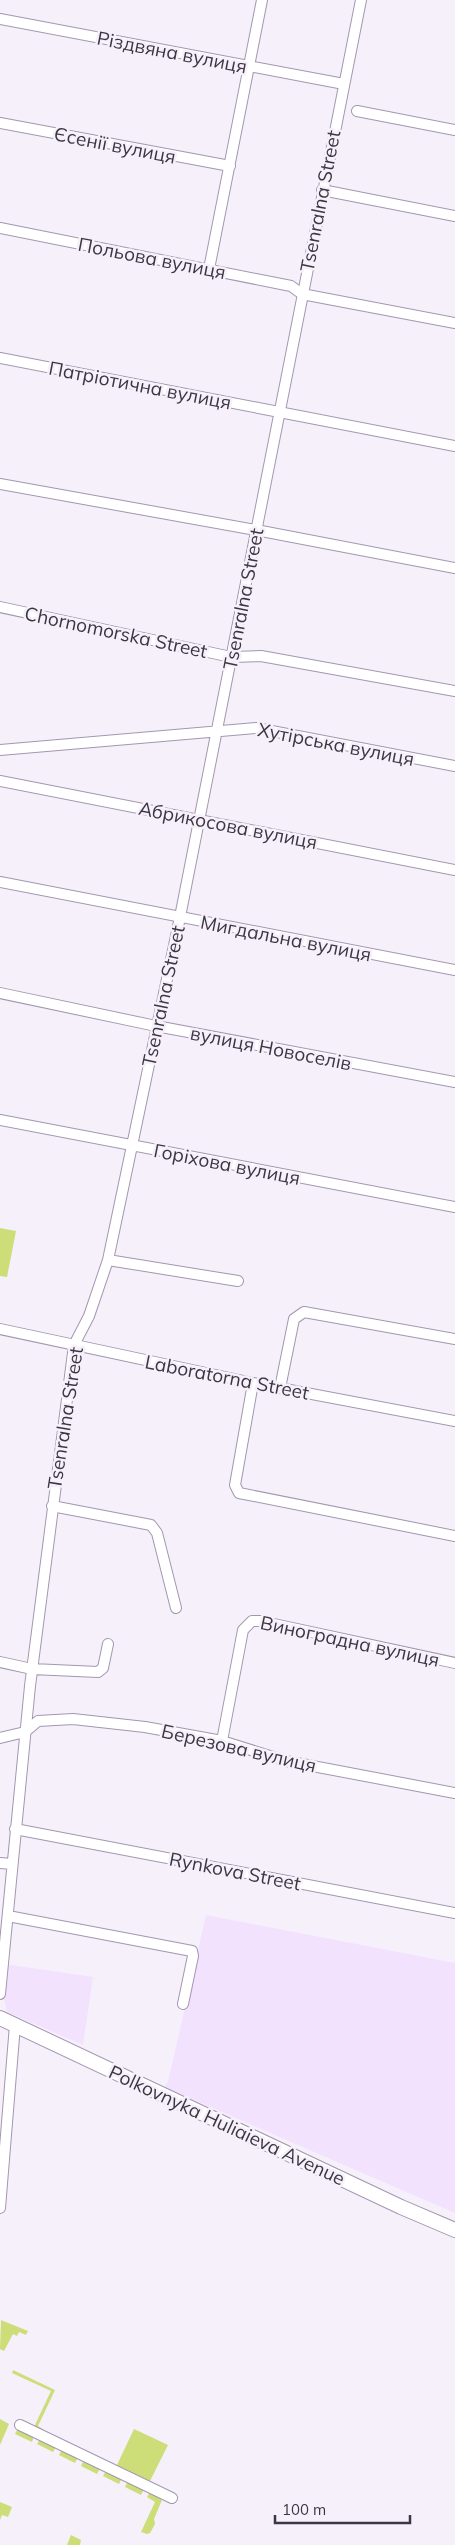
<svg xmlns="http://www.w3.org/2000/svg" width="455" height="2545" font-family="Mulish,sans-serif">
<rect width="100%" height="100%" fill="#f6f0fb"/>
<path fill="#f2e2fe" d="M206 1915 455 1963V2213L164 2087 168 2082Z
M4 1964 93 1977 83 2045 7 2012 4 2000Z"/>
<path fill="#cddd77" d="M0 1228 16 1231 7 1277 0 1276Z
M1 2320 28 2331 26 2335 19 2332 17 2336 13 2334 4 2351 0 2349Z
M13 2370 55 2390 38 2426 44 2430 43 2432 34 2427 51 2391 12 2373Z
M0 2419 9 2424 0 2445Z
M18 2428 34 2436 32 2442 15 2434Z
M134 2429 168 2445 150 2481 117 2465Z
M40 2439 56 2447 53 2452 37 2444Z
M62 2449 78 2457 75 2463 59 2455Z
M84 2460 100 2468 97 2474 81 2466Z
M106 2471 122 2478 119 2484 103 2476Z
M128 2481 144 2489 141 2495 125 2487Z
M150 2492 162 2500 154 2519 155 2524 150 2533 147 2534 141 2532 155 2502 147 2497Z
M0 2502 12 2507 8 2517 2 2515 0 2520Z
M71 2535 81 2540 80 2545H67Z"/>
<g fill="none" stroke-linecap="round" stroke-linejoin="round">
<defs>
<path id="minor" d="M0 19 344 84
M357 111 455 130
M0 123 230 166
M322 190 455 216
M0 228 291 286 302 294 455 323
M209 269 262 0
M0 358 455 446
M0 484 256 530 455 568
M0 607 231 657 261 656 455 691
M0 750 256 728 455 766
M0 781 455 870
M0 882 455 970
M0 993 156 1026 455 1082
M0 1120 455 1207
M108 1260 238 1281
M0 1329 253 1383 455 1421
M253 1383 235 1485 239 1493 455 1536
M280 1388 294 1319 304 1312 455 1339
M52 1506 151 1525 157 1533 176 1608
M0 1662 32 1669 98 1672 103 1668 108 1644
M0 1738 25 1732 38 1721 73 1719 145 1727 222 1741 286 1761 455 1793
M222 1741 243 1630 252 1621H260L455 1663
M15 1829 455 1913
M0 1863 12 1864
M8 1916 192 1951 193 1956 183 2004
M0 1994 30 1686 74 1345 89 1316 108 1260 180 917 361 0
M0 2208 15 2025
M20 2425 172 2498"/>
<path id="secondary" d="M0 2018 401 2207 455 2230"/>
</defs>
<use href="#minor" stroke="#a496b0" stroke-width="12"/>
<use href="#secondary" stroke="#a496b0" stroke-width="16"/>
<use href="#minor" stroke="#fff" stroke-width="10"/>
<use href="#secondary" stroke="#fff" stroke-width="14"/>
</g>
<g text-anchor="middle" stroke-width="5" stroke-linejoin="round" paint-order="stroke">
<g font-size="19" fill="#3d3642" stroke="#f6f0fb">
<text transform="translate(172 52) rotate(11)" y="7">Різдвяна вулиця</text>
<text transform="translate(115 145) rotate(11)" y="7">Єсенії вулиця</text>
<text transform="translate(320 201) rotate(-79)" y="7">Tsenralna Street</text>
<text transform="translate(152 258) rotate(11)" y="7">Польова вулиця</text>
<text transform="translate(140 385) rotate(11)" y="7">Патріотична вулиця</text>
<text transform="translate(243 599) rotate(-79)" y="7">Tsenralna Street</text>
<text transform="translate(116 632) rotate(12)" y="7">Chornomorska Street</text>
<text transform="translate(336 744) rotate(11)" y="7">Хутірська вулиця</text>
<text transform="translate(228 825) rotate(11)" y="7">Абрикосова вулиця</text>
<text transform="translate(286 938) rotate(11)" y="7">Мигдальна вулиця</text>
<text transform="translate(163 996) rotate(-78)" y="7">Tsenralna Street</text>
<text transform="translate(271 1048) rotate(11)" y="7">вулиця Новоселів</text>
<text transform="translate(227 1164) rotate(11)" y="7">Горіхова вулиця</text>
<text transform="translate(227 1377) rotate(11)" y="7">Laboratorna Street</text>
<text transform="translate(65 1418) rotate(-81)" y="7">Tsenralna Street</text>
<text transform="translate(350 1641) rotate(12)" y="7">Виноградна вулиця</text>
<text transform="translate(239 1748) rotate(13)" y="7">Березова вулиця</text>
<text transform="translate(235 1871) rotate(11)" y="7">Rynkova Street</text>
<text transform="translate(227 2125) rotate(25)" y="7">Polkovnyka Huliaieva Avenue</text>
</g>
</g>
<path d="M275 2515v8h135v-8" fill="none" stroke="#3d3642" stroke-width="2.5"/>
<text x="282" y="2515" font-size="15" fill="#3d3642" stroke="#f6f0fb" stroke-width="4" paint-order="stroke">100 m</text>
</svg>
